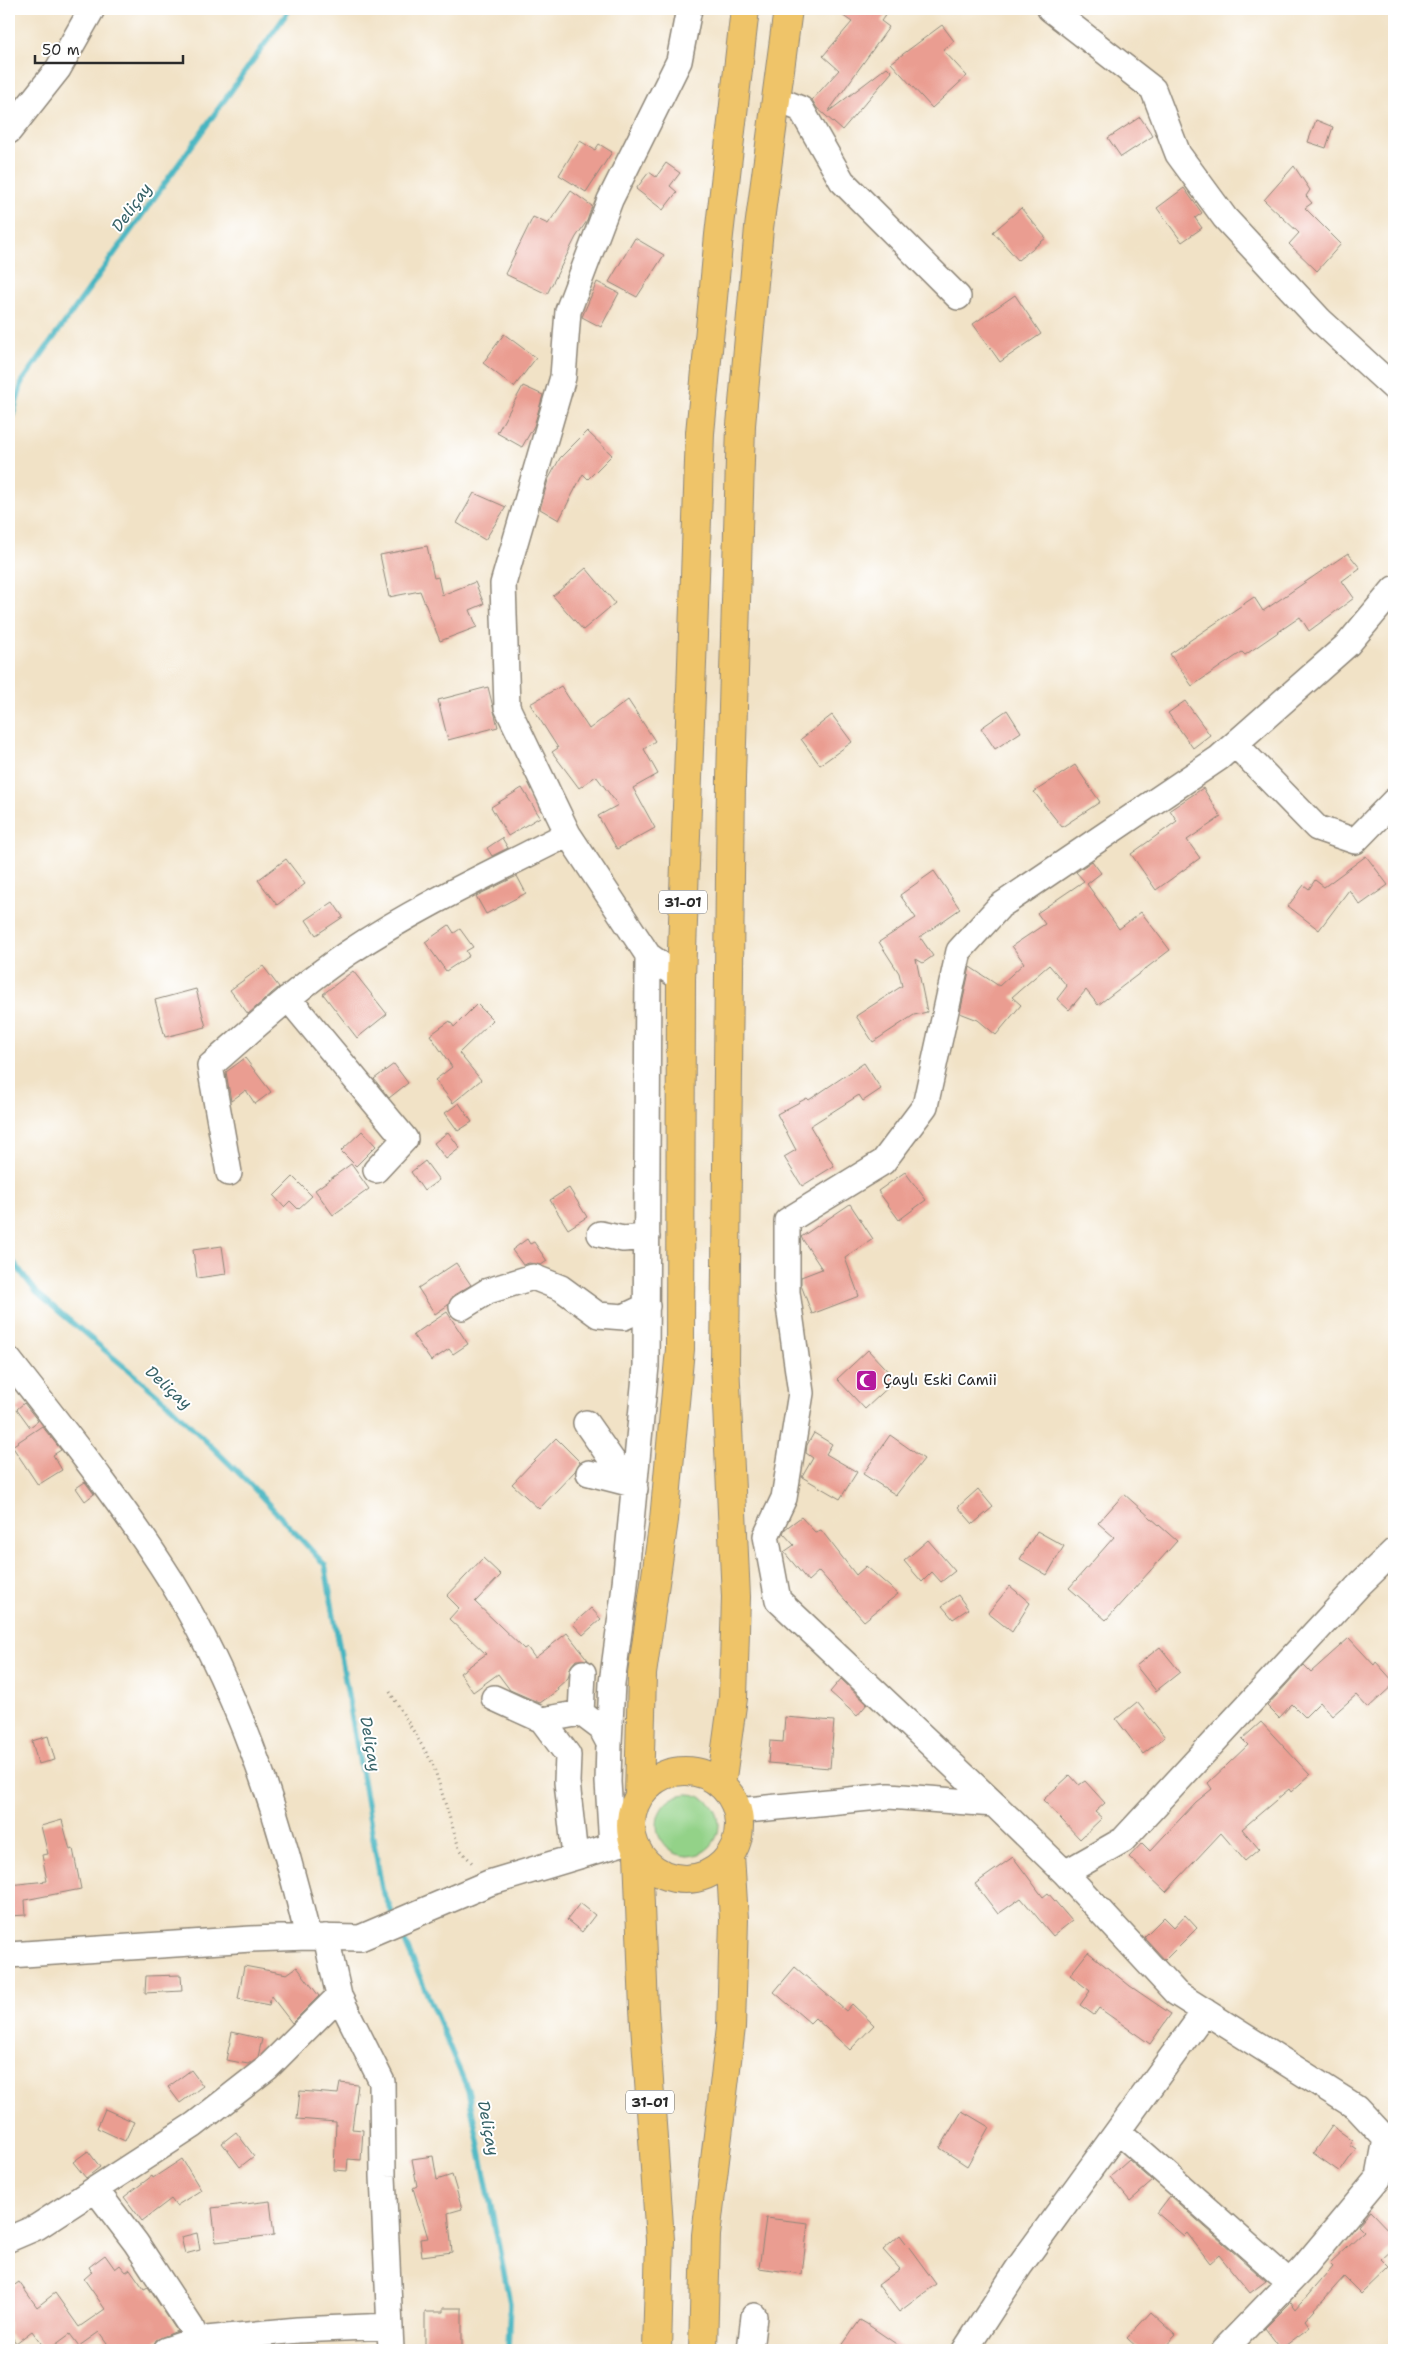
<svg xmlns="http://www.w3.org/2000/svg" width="1403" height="2359" font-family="'Shantell Sans',sans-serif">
<rect width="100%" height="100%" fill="#fff"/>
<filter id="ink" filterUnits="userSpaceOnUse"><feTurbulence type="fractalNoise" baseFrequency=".02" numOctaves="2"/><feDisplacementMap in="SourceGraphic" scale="10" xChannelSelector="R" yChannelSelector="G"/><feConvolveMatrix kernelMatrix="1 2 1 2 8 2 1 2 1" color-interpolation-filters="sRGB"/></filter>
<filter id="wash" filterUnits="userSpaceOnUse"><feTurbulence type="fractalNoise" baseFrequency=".0096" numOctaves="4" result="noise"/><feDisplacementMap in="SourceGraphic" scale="20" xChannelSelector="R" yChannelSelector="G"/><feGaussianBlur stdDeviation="1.12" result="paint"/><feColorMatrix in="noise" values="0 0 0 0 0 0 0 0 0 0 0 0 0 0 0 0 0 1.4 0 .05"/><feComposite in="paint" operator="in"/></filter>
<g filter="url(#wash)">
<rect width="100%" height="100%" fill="#f1e2c6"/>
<path fill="#93d288" stroke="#5f7e5a" d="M657 1825a31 31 0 1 1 62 0a31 31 0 1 1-62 0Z"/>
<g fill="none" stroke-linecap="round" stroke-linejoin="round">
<path stroke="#46b5c1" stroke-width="5.5" d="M9 429 22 382 290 9
M9 1256 37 1293 165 1401 248 1482 325 1565 382 1889 394 1917
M399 1928 468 2090 510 2303 508 2350"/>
</g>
<g id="blocks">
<path fill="#ea9d91" d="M833 9H890L881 21 889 27 828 112 887 67 892 72 842 130 817 108 812 100 839 70 823 56 852 22Z
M942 25 954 41 943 50 967 76 932 108 891 63Z
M1140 117 1153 136 1121 157 1108 138Z
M1316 120 1333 127 1326 148 1308 142Z
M580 141 595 150 599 144 612 152 586 192 559 175Z
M666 163 680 173 670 186 677 192 663 210 636 189 649 172 656 177Z
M1294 166 1310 190 1306 196 1312 203 1305 208 1341 244 1317 271 1289 244 1299 233 1264 200Z
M1184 188 1202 213 1195 218 1202 228 1182 242 1157 208Z
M571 191 592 206 587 221 576 237 547 294 505 274 533 217 548 224Z
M1021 208 1046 238 1018 260 993 232Z
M635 238 664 255 637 297 609 282Z
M597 282 619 293 601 327 582 317Z
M1015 295 1041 334 1000 362 973 324Z
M504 334 536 358 514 387 483 363Z
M523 386 543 395 534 426 522 447 497 433Z
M587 431 612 455 588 479 583 474 559 520 540 509 548 480 560 458Z
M474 493 506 507 485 540 457 523Z
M427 546 434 578 438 577 442 595 475 582 484 604 470 610 477 627 440 641 420 591 389 597 380 555Z
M1348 553 1360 568 1342 581 1354 598 1309 631 1300 617 1245 655 1242 652 1192 686 1170 654 1254 597 1263 611Z
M586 568 615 603 583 630 553 596Z
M561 686 589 729 628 700 655 741 644 749 658 774 633 788 655 828 617 849 598 816 618 805 596 776 579 788 552 752 558 748 530 704Z
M488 687 498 727 448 740 438 700Z
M1185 701 1210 735 1193 748 1168 713Z
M1007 710 1021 732 995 749 981 728Z
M832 715 852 742 820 765 801 739Z
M1075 765 1100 802 1062 827 1034 792Z
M522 788 540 817 508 836 491 807Z
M1203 788 1221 817 1187 840 1200 858 1156 890 1131 854 1177 821 1170 810Z
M502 838 508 848 492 856 487 848Z
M1366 856 1388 885 1360 905 1349 890 1319 930 1288 906 1304 885 1309 889 1315 880 1324 887Z
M286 859 305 884 277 905 258 880Z
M1092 861 1101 873 1087 884 1119 929 1141 912 1170 950 1098 1005 1086 990 1069 1010 1057 999 1067 986 1049 965 1012 997 1021 1005 996 1035 978 1020 960 1013 970 967 999 986 1024 963 1012 946 1045 924 1037 913 1084 881 1076 872Z
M934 871 960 909 920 937 933 956 923 963 916 959 927 1012 914 1015 873 1042 856 1016 902 986 899 973 879 942 916 918 900 895Z
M517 876 526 893 486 914 476 896Z
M333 902 343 917 316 935 306 920Z
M449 925 454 933 460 929 473 947 466 951 469 956 446 971 425 942Z
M263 966 279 987 248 1014 230 990Z
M353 971 387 1014 357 1038 323 994Z
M196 989 206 1027 165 1037 155 1000Z
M477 1004 493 1020 459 1053 481 1080 453 1103 435 1080 452 1067 430 1035 450 1021 454 1027Z
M245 1058 271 1092 255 1104 246 1090 231 1101 226 1072Z
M864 1063 881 1089 863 1101 859 1095 810 1126 834 1166 802 1186 784 1157 796 1150 777 1114 807 1098 809 1100Z
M394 1064 408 1083 389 1098 374 1079Z
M459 1103 472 1122 458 1131 445 1113Z
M362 1131 376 1146 356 1166 341 1151Z
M448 1132 460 1148 446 1159 434 1143Z
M425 1161 439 1180 424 1191 411 1172Z
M351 1164 369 1189 333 1215 315 1190Z
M905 1172 926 1200 899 1220 878 1191Z
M293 1177 312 1196 298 1209 290 1201 284 1207 274 1196Z
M569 1188 587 1217 568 1229 550 1200Z
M850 1204 873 1239 845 1258 859 1296 812 1314 801 1285V1277L822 1269 801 1237Z
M527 1239 530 1244 534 1242 547 1261 541 1265 529 1263 523 1265 512 1250Z
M222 1246 226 1274 197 1278 193 1250Z
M456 1263 471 1285 454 1295 448 1305 435 1314 418 1288Z
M447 1312 468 1344 453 1354 449 1349 431 1361 413 1335Z
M868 1350 896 1380 865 1409 837 1379Z
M24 1403 38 1421 30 1427 17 1409Z
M42 1426 61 1450 53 1455 62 1470 38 1485 12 1446Z
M814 1433 832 1444 826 1454 857 1472 840 1499 802 1477 813 1458 806 1453 807 1445Z
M890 1435 924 1459 896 1495 863 1474Z
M556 1438 580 1462 575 1471 539 1509 512 1484Z
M85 1482 94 1494 85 1501 76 1488Z
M978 1489 993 1507 973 1524 958 1507Z
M1124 1494 1177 1541 1106 1620 1069 1588 1114 1537 1098 1523Z
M801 1517 815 1532 821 1530 856 1575 866 1566 898 1594 864 1621 819 1571 808 1581 784 1552 794 1545 783 1533 785 1529Z
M1037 1531 1064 1546 1047 1575 1020 1559Z
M928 1540 955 1571 941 1582 932 1572 922 1582 904 1561Z
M483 1558 501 1575 475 1602 524 1649 527 1647 535 1658 567 1633 588 1660H576L571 1666 568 1678 557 1688 558 1690 540 1703 510 1690 498 1674 473 1692 460 1673 486 1654 449 1619 459 1608 447 1596Z
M1010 1586 1030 1603 1012 1632 988 1613Z
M958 1595 968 1609 953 1619 942 1606Z
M591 1608 601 1619 583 1635 573 1624Z
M1349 1638 1374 1665 1376 1662 1394 1682V1684L1368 1708 1356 1695 1332 1716 1320 1702 1305 1717 1292 1704 1279 1718 1267 1706 1304 1665 1311 1672Z
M1160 1647 1180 1672 1156 1691 1136 1666Z
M841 1679 867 1704 857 1716 830 1692Z
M1137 1702 1165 1737 1143 1754 1116 1719Z
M785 1717 834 1721 830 1768 768 1763 770 1741 783 1742Z
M1261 1722 1310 1775 1291 1792 1289 1789 1242 1829 1259 1849 1245 1861 1221 1833 1166 1892 1129 1857 1142 1843 1150 1851 1196 1802 1212 1789 1208 1783 1248 1745 1242 1739Z
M48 1736 55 1760 38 1764 32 1741Z
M1070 1775 1079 1785 1085 1781 1105 1803 1095 1812 1102 1818 1080 1839 1043 1800Z
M62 1820 70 1850 73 1849 81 1889 25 1900 26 1915 9 1916V1885L47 1881 42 1855 48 1854 41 1826Z
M1013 1857 1043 1897 1048 1893 1072 1921 1053 1936 1021 1898 998 1914 975 1884Z
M580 1903 595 1915 582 1932 567 1920Z
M1185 1915 1197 1928 1165 1960 1144 1937 1164 1917 1174 1927Z
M1088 1952 1130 1986 1171 2014 1150 2044 1099 2008 1094 2015 1080 2005 1090 1991 1070 1975Z
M244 1966 287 1974 297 1967 319 1996 292 2023 271 1996 269 2005 238 1999Z
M795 1967 846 2011 852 2004 874 2025 850 2050 815 2018 810 2023 774 1992Z
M181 1975 182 1991 145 1993 146 1976Z
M232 2032 262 2039 258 2057 248 2064 226 2060Z
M191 2070 203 2086 180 2103 168 2087Z
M340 2083 358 2085 352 2129 363 2130 361 2160 348 2159 347 2171 334 2170 336 2122 297 2119 300 2091 338 2094Z
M105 2109 134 2122 125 2141 97 2128Z
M962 2111 989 2127 967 2166 940 2148Z
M1332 2126 1352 2140 1349 2144 1356 2149 1340 2172 1313 2153Z
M236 2132 254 2156 240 2167 222 2143Z
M88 2151 100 2167 86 2178 73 2162Z
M433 2156 437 2180 452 2175 462 2209 448 2213 452 2252 422 2256 420 2239 428 2238 413 2188 417 2186 412 2159Z
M182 2159 201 2190 176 2206 171 2199 142 2221 124 2197 152 2176 153 2178Z
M1129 2160 1153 2181 1130 2201 1110 2177Z
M1170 2196 1266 2281 1250 2293 1219 2255 1210 2263 1187 2233 1184 2236 1157 2213Z
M270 2201 274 2235 216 2242 212 2208Z
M1370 2211 1394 2236V2247L1381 2259 1389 2267 1361 2294 1344 2277 1305 2320 1310 2327 1281 2349 1265 2328 1291 2302 1296 2309 1333 2266 1330 2263 1364 2231 1358 2225Z
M766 2218 808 2223 802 2274 759 2268Z
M197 2233 200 2250 185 2254 181 2237Z
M900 2235 936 2284 899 2312 878 2285 900 2269 883 2250Z
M105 2255 115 2269 120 2265 126 2272 130 2269 144 2289 148 2287 177 2331 156 2340 152 2350H112L99 2332 79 2346 70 2334 48 2350H46L32 2331 16 2343 9 2333V2289L19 2282 37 2307 55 2293 79 2327 105 2309 84 2279 92 2272 89 2267Z
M443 2308H462V2350H425V2312H443Z
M1151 2312 1176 2335 1162 2350H1140L1127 2338Z
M860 2320 867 2324 905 2350H839Z"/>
</g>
</g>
<g filter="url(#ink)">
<use href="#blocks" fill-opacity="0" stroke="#8e8678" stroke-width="1"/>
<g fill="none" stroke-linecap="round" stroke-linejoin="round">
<defs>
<path id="minor" d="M1050 9 1153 89 1178 154 1225 218 1320 320 1394 388
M776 99 801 109 842 181 958 297
M9 131 58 69 92 9
M1235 744 1317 828 1355 841 1394 801
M681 979 648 955 568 834 507 707 503 584 563 377 568 311 610 200 679 61 689 9
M288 998 405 1139 376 1170
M229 1173 210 1066C255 1027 298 987 348 953 417 907 493 872 568 834
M600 1234 623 1239 647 1237
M462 1307 488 1291 533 1277 561 1288 598 1315 624 1317 647 1306
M9 1360C65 1432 123 1504 172 1582 237 1688 280 1816 308 1937
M586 1423 628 1483 635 1489
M589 1473 628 1483
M494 1698 542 1720 568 1755 567 1782 575 1857
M581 1713 601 1728 609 1743 608 1782 612 1846
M542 1720 581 1713 583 1673
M609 1743 612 1683 624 1594 646 1366 648 955
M994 1804 778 1600 766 1536 784 1498 801 1393 787 1292V1221L883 1162 925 1106 959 951 1000 906 1219 758 1348 644 1394 589
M737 1811 889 1796 994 1804 1065 1873 1123 1840 1360 1584 1394 1551
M1065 1873 1176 1993 1356 2107 1386 2139 1379 2177 1303 2268 1224 2350
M326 1937 339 1996 382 2082 383 2176 391 2350
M9 1955 251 1939 308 1937 360 1938 489 1883 632 1840
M1118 2131 1289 2282
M95 2189 136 2243 191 2327 196 2340 166 2350
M9 2239 37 2227 194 2125 267 2068 339 1996
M196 2340 298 2330 390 2326
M750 2350 754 2316
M965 2350 1019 2267 1205 2011"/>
<path id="highway" d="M631 1825a54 54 0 1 1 108 0a54 54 0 1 1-108 0Z
M721 1785 733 1698 736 1597 725 1363 731 778 741 425 759 228 788 9
M639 1795 642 1674 664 1520 680 1349 681 979 700 433 719 235 745 9
M638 1854 644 2009 660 2240 657 2350
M703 2350 706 2235 731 2027 734 1919 730 1855"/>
</defs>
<use href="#minor" stroke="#8e8678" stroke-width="28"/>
<use href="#highway" stroke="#8e8678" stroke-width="30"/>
<path stroke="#8e8678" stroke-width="3" stroke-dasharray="1 4" stroke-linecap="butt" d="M390 1692 433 1764 459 1848 474 1865"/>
<use href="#minor" stroke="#fff" stroke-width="25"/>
<use href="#highway" stroke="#efc469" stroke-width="28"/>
</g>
</g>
<defs>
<symbol id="mosque-square" viewBox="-11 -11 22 22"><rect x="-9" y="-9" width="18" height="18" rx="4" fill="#b5179e" stroke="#fff"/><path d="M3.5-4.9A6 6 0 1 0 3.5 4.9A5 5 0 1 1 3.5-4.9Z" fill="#fff"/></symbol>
</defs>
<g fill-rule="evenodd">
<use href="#mosque-square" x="854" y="1368" width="25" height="25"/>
</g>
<g text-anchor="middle" stroke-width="4" stroke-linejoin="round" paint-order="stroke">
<g fill="#fff" stroke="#6b6b6b" stroke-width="1">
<rect x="659" y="890.5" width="48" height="23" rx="4"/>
<rect x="626" y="2090.5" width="48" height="23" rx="4"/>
</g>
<g font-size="14" font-weight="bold" fill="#2b2b2b">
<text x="683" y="907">31-01</text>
<text x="650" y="2107">31-01</text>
</g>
<g font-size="15" fill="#2b2b2b" stroke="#fff" text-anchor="start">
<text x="883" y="1385">Çaylı Eski Camii</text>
</g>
<g font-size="16" font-style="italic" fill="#366267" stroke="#fff">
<text transform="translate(131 207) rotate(-54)" y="6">Deliçay</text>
<text transform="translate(169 1387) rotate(42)" y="6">Deliçay</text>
<text transform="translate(371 1744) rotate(80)" y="6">Deliçay</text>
<text transform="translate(489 2128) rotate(79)" y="6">Deliçay</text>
</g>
</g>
<rect width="1403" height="2359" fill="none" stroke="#fff" stroke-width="30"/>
<path d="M35 55v8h148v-8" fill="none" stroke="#2b2b2b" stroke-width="2.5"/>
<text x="42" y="55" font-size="15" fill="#2b2b2b" stroke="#ffffff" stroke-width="4" paint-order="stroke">50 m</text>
</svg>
